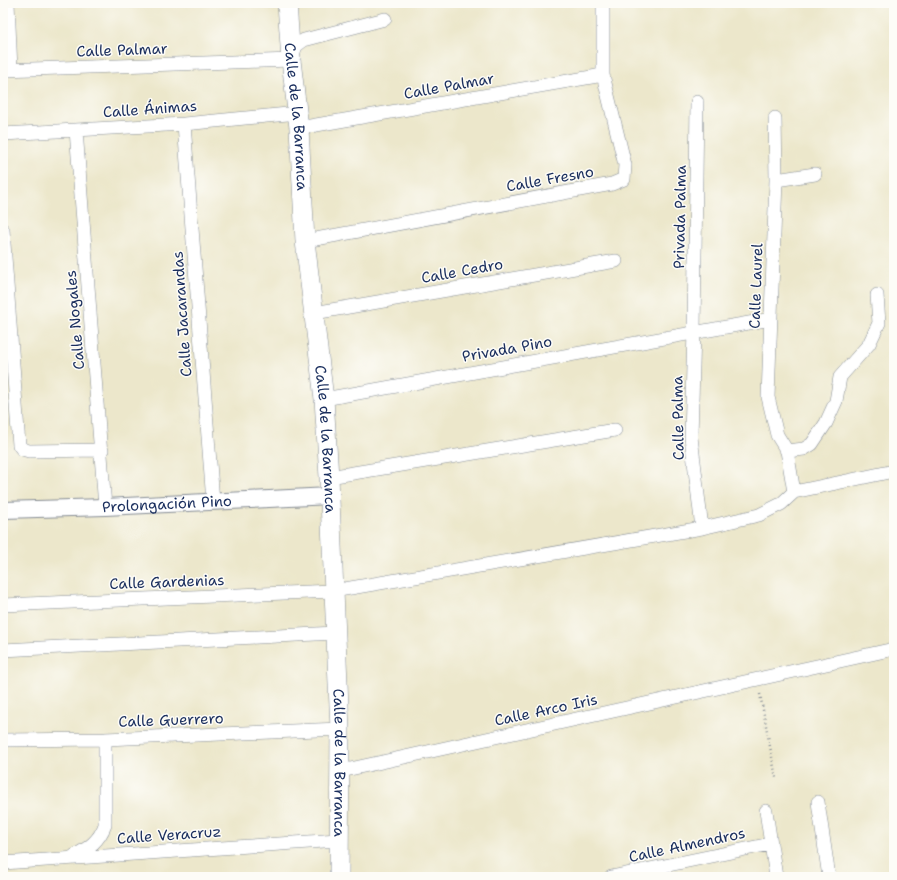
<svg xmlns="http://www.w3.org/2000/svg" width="897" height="880" font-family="'Shantell Sans',sans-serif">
<rect width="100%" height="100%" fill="#fdfcf7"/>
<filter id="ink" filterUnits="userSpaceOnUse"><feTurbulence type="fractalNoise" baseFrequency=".025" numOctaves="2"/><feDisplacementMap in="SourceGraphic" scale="8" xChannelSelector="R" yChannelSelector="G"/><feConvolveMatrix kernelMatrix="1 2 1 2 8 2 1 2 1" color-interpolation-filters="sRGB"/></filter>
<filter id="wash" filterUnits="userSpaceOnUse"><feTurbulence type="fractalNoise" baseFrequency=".012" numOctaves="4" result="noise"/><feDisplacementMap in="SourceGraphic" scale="16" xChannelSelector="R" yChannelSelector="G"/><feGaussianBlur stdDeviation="0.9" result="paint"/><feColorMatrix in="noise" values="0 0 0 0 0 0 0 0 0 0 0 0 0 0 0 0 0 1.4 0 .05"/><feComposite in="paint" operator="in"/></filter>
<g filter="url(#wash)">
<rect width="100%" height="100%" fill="#ece7cb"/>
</g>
<g filter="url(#ink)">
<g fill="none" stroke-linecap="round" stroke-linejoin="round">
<defs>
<path id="minor" d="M8 3 11 70
M3 70 291 60 296 46 304 40 385 19
M697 102 694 331 691 437 702 528
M775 118 776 180 768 397 777 435 787 451
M184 124 213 502
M299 128 603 75
M76 130 105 507
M3 134 184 124 298 113
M776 180 815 174
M3 230 19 445 22 449 29 451 102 450
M305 241 612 184 624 179 625 165 603 75V3
M314 313 616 261
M324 399 771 319
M329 477 615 430
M794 492 787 451 804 449 812 444 826 423 836 401 840 377 869 344 879 323 877 295
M3 605 333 591 702 528 759 515 781 504 794 492 894 471
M3 650 335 633
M3 740 105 739 340 729
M341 771 894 649
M818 802 829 877
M766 811 776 877
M74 856C89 848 99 841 105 825V739
M3 863 338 840
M611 877 770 844"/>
<g id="tertiary">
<path id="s1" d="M3 510 105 507 330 496"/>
</g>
<g id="secondary">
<path id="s2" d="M287 3 291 60 299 128 305 241 324 399 329 477 340 729 339 877"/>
</g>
</defs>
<use href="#minor" stroke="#848b94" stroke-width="14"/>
<use href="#tertiary" stroke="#848b94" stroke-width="18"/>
<use href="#secondary" stroke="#848b94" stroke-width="20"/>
<path stroke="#848b94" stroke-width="2.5" stroke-dasharray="1 3" stroke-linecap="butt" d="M760 694 776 778"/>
<use href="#minor" stroke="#fff" stroke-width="13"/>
<use href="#tertiary" stroke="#fff" stroke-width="16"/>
<use href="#secondary" stroke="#fff" stroke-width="19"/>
</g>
</g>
<g text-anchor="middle" stroke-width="3" stroke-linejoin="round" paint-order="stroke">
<g font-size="15" fill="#1b2f5e" stroke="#fdfcf7">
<text transform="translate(122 50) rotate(-2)" y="5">Calle Palmar</text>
<text transform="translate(449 86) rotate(-10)" y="5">Calle Palmar</text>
<text transform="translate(150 109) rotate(-4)" y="5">Calle Ánimas</text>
<text dy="5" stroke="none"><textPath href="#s2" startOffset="114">Calle de la Barranca</textPath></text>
<text transform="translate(550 179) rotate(-10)" y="5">Calle Fresno</text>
<text transform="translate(680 217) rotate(-89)" y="5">Privada Palma</text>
<text transform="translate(462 271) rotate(-10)" y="5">Calle Cedro</text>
<text transform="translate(756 286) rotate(-88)" y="5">Calle Laurel</text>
<text transform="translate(182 314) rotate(-94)" y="5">Calle Jacarandas</text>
<text transform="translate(75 320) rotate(-95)" y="5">Calle Nogales</text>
<text transform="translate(507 349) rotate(-10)" y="5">Privada Pino</text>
<text transform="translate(678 418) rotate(-91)" y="5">Calle Palma</text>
<text dy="5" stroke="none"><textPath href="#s2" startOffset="438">Calle de la Barranca</textPath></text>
<text dy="5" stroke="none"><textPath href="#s1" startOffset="164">Prolongación Pino</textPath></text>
<text transform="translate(167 582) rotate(-2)" y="5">Calle Gardenias</text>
<text transform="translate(546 710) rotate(-12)" y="5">Calle Arco Iris</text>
<text transform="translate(171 720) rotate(-2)" y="5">Calle Guerrero</text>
<text dy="5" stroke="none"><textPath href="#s2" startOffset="762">Calle de la Barranca</textPath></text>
<text transform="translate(169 835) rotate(-4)" y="5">Calle Veracruz</text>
<text transform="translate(687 845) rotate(-12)" y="5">Calle Almendros</text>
</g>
</g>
<rect width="897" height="880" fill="none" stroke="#fdfcf7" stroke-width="16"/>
</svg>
